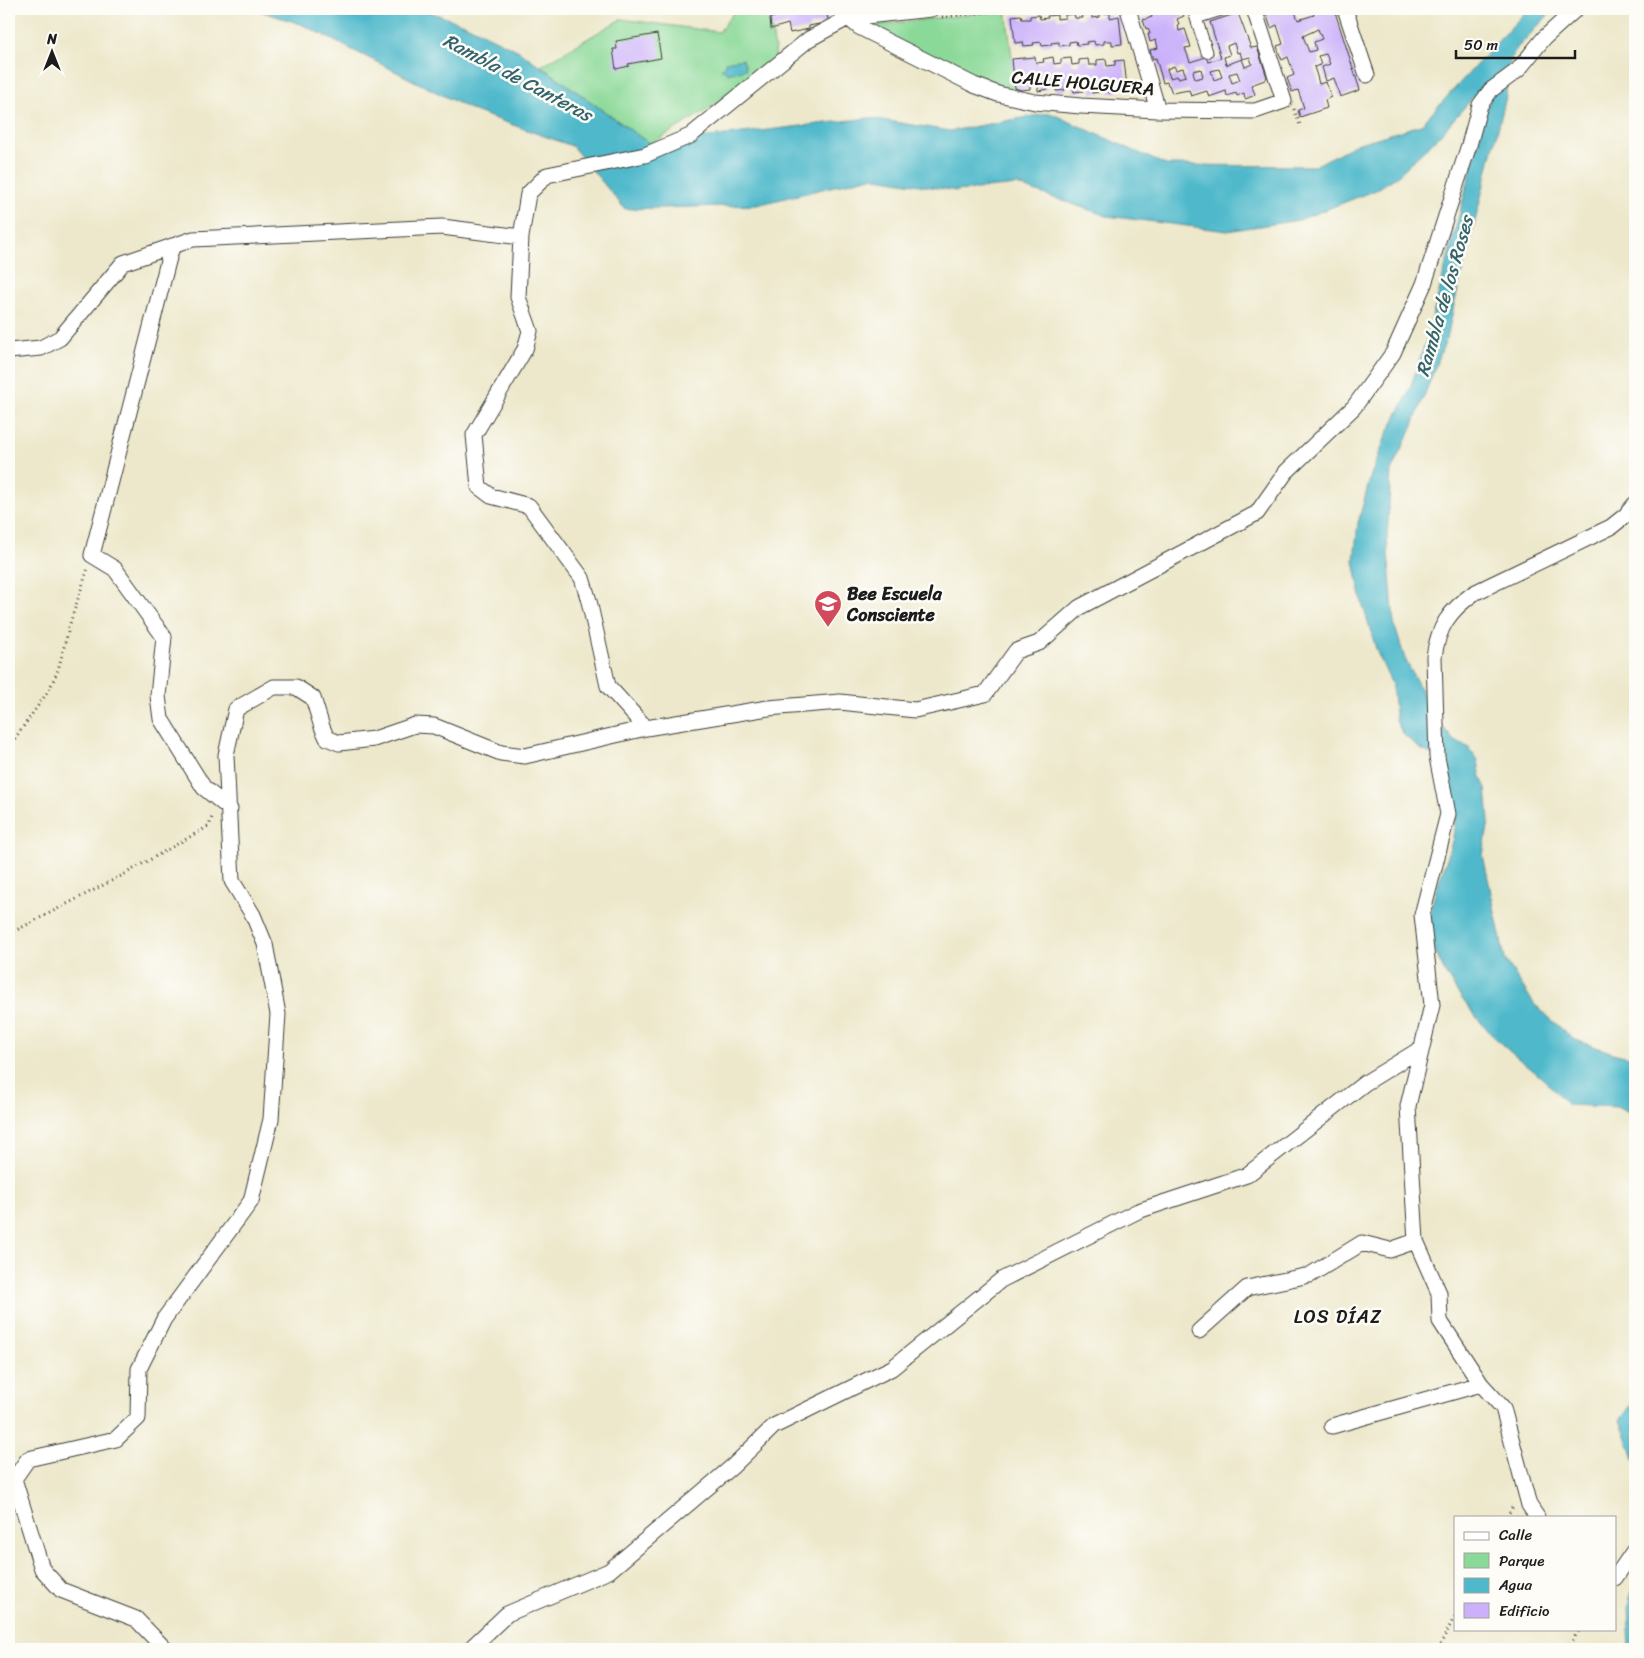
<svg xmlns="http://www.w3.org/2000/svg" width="1644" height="1658" font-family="Sriracha,sans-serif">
<rect width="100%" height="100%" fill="#fdfcf7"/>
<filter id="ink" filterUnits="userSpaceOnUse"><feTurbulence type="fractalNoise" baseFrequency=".02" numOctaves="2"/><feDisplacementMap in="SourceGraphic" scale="10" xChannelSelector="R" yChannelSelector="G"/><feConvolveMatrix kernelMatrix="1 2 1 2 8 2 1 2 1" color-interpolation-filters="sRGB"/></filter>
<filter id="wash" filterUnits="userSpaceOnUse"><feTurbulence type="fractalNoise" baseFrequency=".0096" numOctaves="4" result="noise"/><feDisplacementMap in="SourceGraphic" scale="20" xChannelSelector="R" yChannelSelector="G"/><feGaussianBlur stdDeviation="1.12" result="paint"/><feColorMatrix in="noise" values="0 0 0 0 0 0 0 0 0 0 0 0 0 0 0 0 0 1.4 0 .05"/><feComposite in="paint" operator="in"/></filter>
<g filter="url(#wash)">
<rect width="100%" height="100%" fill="#ede8cb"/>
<path fill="#8bd998" stroke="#547a5a" d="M736 9H807L770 18 776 57 714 106 650 144 541 66 621 19 719 32Z
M1006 10 1017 98 859 27Z"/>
<path fill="#4fb9cb" stroke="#366a74" d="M253 9H421L464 24 519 51 650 144 869 118 950 131 1050 113 1166 165 1315 166 1356 144 1421 125 1528 9H1554L1517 48C1506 63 1507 79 1506 97L1454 305 1448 334 1413 425 1391 471 1387 539 1394 624 1405 659 1435 717 1453 740 1468 747 1478 761 1481 778 1486 788 1489 821 1483 855 1505 959 1534 1004 1573 1039 1616 1054 1635 1058V1115L1619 1107 1568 1105C1560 1096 1551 1087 1542 1078 1531 1068 1518 1059 1507 1049 1476 1021 1424 959 1430 915 1434 883 1459 843 1454 812 1452 795 1442 774 1437 757L1419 748 1404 735 1396 721 1392 685 1377 652 1362 602 1354 561 1358 523 1371 475 1386 436 1408 394 1426 341 1490 98V84L1486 83 1437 138 1396 177 1376 190 1299 220 1227 231 1107 216 1017 185 956 191 871 177 757 205 625 209 572 146 474 111 301 24Z
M743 59 746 69 728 74 727 71 722 70V68L725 66V62Z
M1635 1400V1461L1620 1420Z
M1635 1582V1649H1630L1628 1605Z"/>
<g id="blocks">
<path fill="#cbb1fa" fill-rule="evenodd" d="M807 9H825L829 22 809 26V29L790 33 788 24 771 29 770 18Z
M1149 9H1181L1184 16 1177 19 1179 24 1178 25 1179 31 1185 29 1191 47 1185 48 1190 62 1206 57 1208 62 1221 58 1210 22 1238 13 1251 48 1257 47 1267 77 1265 80 1251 85 1255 94 1253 96 1245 99 1244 93 1237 96 1236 93 1227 96 1226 91 1209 97 1207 91 1191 96 1189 90 1172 93 1169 85H1168L1167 82 1163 83 1156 58 1153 59 1150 50 1158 48 1156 40 1150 42 1148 34H1150L1148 28 1146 29 1143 20 1152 17ZM1234 43 1237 53 1240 52 1242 59 1226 65 1224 57 1230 55 1227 46ZM1250 57 1252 64 1245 67 1242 59ZM1174 66 1176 70 1183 68 1186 76 1178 78 1177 76 1170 78 1167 69ZM1201 69 1203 77 1195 79 1193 71ZM1219 69 1222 77 1214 80 1211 71ZM1237 72 1240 80 1232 83 1229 74Z
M1272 9H1294L1298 20 1314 15 1312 9H1334L1360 90 1340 97 1334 78 1326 81 1322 67 1330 64 1326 54 1318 56 1321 65 1314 67 1317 76 1319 84 1326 82 1331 97 1325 100 1327 108 1300 117 1298 110 1304 108 1298 90 1292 92 1287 78 1294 75 1288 57 1282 60 1279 53 1277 46 1283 44 1277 25 1271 28 1266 13 1272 11ZM1318 29 1322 39 1314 42 1316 50 1309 52 1303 36Z
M1110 13V18L1119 16 1122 44 1112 45V41H1104V44L1095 45 1094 41 1086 42 1087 44 1077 45 1076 41 1069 42V45L1059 46V42L1051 43V45L1042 46 1041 42 1033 43 1034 45 1024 46 1023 42 1015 43 1012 16 1021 15 1022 19H1030V16L1039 15 1040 19 1048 18 1047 16 1057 15V19L1065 18V15L1074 14 1075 18H1083L1082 15 1092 14V18L1100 17V14Z
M657 34 661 58 628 64 629 66 616 69 613 49H617L616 41Z
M1035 57 1036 63 1044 62 1043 59 1053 57 1054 64 1061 63V59L1071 58 1072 65 1079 64V60L1088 59 1089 65H1097V60L1106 59 1107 66 1115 65V61L1124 60 1127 87 1118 88 1119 92 1109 93V86L1101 87V92L1092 93 1091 85 1083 86V91L1074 92 1073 85 1065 86V90L1056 91 1055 84 1047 85 1048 89 1038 91V83L1030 84V89L1021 90 1015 88 1012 59Z"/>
</g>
</g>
<g filter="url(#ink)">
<use href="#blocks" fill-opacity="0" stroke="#3b3b36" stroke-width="1"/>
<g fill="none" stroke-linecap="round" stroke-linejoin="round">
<defs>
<path id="pedestrian" d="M1193 9 1207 52
M1196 18 1224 9"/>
<path id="minor" d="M840 9 848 18 859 27 974 85 998 94 1035 102 1081 106 1158 110 1255 111 1284 101 1254 9
M1128 9 1158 110
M1345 9 1367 75
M172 246 92 555 115 569 164 637 158 696 161 719 204 788 230 809
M9 351 41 348 60 338 123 263 193 239 442 227 521 237
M646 728 608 686 589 601 582 578 529 506 491 496 479 487 474 435 525 349 530 331 518 297 521 237 528 194 547 175 645 155 690 136 809 39 848 18 931 9
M1199 1331 1247 1288 1310 1275 1362 1243 1390 1250 1416 1241
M1332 1426 1481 1384
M1537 1517 1529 1505 1503 1408 1481 1384 1440 1321 1439 1293 1416 1241 1408 1106 1432 1005 1422 915 1448 814 1437 757 1434 657C1438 627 1449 611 1474 593L1611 527 1626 515 1635 504
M1615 1578 1635 1549
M165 1649 136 1619 61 1590 42 1569 14 1479 28 1459 116 1439 138 1418 139 1369 164 1319 251 1201 271 1119 278 1014 265 944 253 915 232 881 226 755 236 709 274 687H296L313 698 322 727 327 738 339 743 374 739 415 725 434 726 501 753 525 756 646 728 768 708 840 702 915 710 985 694 1016 651 1039 643 1080 607 1257 513 1286 472 1354 407 1393 353 1424 284 1469 145 1480 105 1491 90 1518 70 1544 38 1576 9
M470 1649 507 1614 609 1571 733 1466 774 1426 892 1368 1001 1280 1138 1211 1247 1175 1365 1083 1422 1048"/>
</defs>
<use href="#pedestrian" stroke="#3b3b36" stroke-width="13"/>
<use href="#minor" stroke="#3b3b36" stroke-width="17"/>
<path stroke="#3b3b36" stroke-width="3" stroke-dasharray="1 4" stroke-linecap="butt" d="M942 17 1016 9
M1294 109 1300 125
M9 747 49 690 58 670 71 620 88 568
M9 934 123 875 209 826 213 814
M1507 1517 1514 1504
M1438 1649 1455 1616
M1567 1649 1580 1629"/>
<use href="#pedestrian" stroke="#fff" stroke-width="11"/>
<use href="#minor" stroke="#fff" stroke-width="15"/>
</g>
</g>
<defs>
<symbol id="school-pin" viewBox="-11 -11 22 30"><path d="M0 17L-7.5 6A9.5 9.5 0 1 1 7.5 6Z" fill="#d1495b" stroke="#fdfcf7"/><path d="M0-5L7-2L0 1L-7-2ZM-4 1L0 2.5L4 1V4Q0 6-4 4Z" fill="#fff"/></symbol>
</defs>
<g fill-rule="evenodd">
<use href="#school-pin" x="812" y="588" width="32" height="43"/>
</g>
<g text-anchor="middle" stroke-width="5" stroke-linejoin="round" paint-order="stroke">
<g font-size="18" fill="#1c1c1c" stroke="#fdfcf7">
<text transform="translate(1083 83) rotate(5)" y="6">CALLE HOLGUERA</text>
</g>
<g font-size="18" font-weight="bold" fill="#1c1c1c" stroke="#fdfcf7" text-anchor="start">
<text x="847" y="600">Bee Escuela<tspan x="847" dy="21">Consciente</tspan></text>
</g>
<g font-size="19" font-style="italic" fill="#33636b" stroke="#fdfcf7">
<text transform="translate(518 77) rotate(28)" y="7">Rambla de Canteras</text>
<text transform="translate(1444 296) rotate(-74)" y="7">Rambla de los Roses</text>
</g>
<g font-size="19" letter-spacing="1" fill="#1c1c1c" stroke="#fdfcf7">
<text x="1338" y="1323">LOS DÍAZ</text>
</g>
</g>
<rect width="1644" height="1658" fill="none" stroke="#fdfcf7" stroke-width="30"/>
<rect x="1454" y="1516" width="162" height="115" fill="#fdfcf7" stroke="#a3a29f"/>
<rect x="1464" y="1532" width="25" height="8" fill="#ffffff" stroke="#a3a29f"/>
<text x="1499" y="1540" font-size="15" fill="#1c1c1c">Calle</text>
<rect x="1464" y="1553" width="25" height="15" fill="#8bd998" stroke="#a3a29f"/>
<text x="1499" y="1566" font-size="15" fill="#1c1c1c">Parque</text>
<rect x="1464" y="1578" width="25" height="15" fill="#4fb9cb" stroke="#a3a29f"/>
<text x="1499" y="1590" font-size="15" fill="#1c1c1c">Agua</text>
<rect x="1464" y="1603" width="25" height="15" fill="#cbb1fa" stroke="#a3a29f"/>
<text x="1499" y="1616" font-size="15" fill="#1c1c1c">Edificio</text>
<g transform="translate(52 52)" stroke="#fdfcf7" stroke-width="4" paint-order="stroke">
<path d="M0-4L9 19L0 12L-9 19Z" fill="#1c1c1c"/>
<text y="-8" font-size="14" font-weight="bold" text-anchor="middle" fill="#1c1c1c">N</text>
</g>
<path d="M1456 50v8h119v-8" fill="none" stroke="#1c1c1c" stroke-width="2.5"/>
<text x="1464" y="50" font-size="15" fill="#1c1c1c" stroke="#fdfcf7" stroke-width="4" paint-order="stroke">50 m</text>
</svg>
